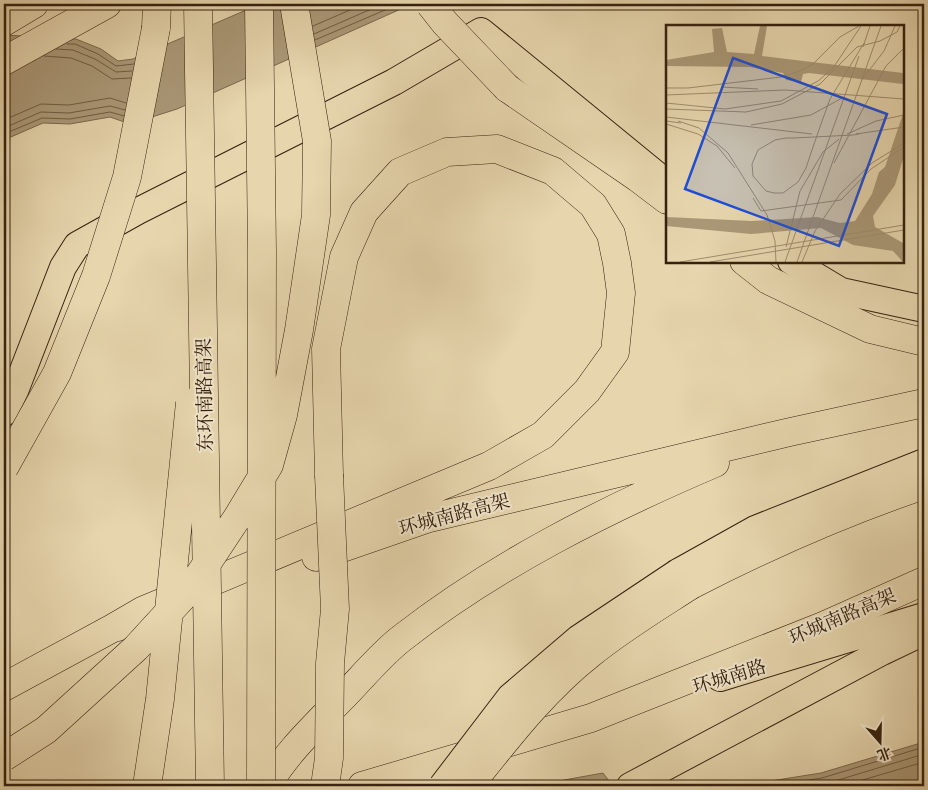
<svg xmlns="http://www.w3.org/2000/svg" width="928" height="790" font-family="'EB Garamond','Noto Serif SC',serif">
<rect width="100%" height="100%" fill="#e6d5ad"/>
<filter id="stains"><feTurbulence type="fractalNoise" baseFrequency=".004" numOctaves="4"/><feColorMatrix values="0 0 0 0 .2 0 0 0 0 .09 0 0 0 0 .02 0 0 0 .5 -.17"/></filter>
<radialGradient id="worn" r=".72"><stop offset=".6" stop-color="#630" stop-opacity="0"/><stop offset="1" stop-color="#630" stop-opacity=".3"/></radialGradient>
<path fill="#aa9877" stroke="#7b684d" d="M260 4H412L177 109 130 124 110 117 70 124 43 123 4 140V35L76 39 101 49 118 61 133 59Z
M924 742V786H739L821 773Z
M603 773 613 786H546L564 780Z"/>
<g fill="none" stroke-linecap="round" stroke-linejoin="round">
<path stroke="#705c42" stroke-width="1" d="M313 26 364 4
M314 34 383 4
M315 40 399 4
M67 44H75L98 54 116 66 134 64
M56 49 73 50 95 59 116 72 132 71
M44 56 71 58 92 66 112 79 131 78
M4 120 41 104 69 105 110 98 126 103
M4 128 41 112 69 113 110 106 125 110
M4 134 42 118 70 119 110 112 124 116
M770 786 822 778 924 747
M809 786 825 784 924 754
M842 786 924 762"/>
<defs>
<path id="major" d="M791 261 841 291 924 309
M4 413 15 391 63 267 77 245 138 211 394 82 481 31 667 183
M678 572 755 529 924 462
M720 678 924 616
M630 786 882 652 924 632"/>
<path id="highway" d="M4 22 34 4
M156 28 157 4
M4 61 107 4
M507 88 638 178 667 200
M744 261 768 280 870 329 924 342
M316 557 426 519 790 432 924 403
M691 585C767 546 844 512 924 485
M111 629 142 611 489 466 543 435 587 391 615 352 621 293 617 263 611 234 593 205 553 171 497 149 447 152 400 172 364 212 344 257 326 349 329 475
M4 687 111 629 127 624
M267 786C286 753 314 727 340 700 359 681 381 654 402 638 495 565 607 509 715 463
M362 786 591 718 823 626 924 581"/>
</defs>
<use href="#major" stroke="#35210e" stroke-width="28"/>
<use href="#highway" stroke="#35210e" stroke-width="29"/>
<use href="#major" stroke="#e6d5ad" stroke-width="26"/>
<use href="#highway" stroke="#e6d5ad" stroke-width="28"/>
<defs>
<path id="major-bridge" d="M442 786 510 697 579 638 678 572"/>
<path id="highway-bridge" d="M198 4 210 786
M259 4 262 252 261 786
M430 4 445 23 507 88
M4 468 57 373 96 276 127 177 156 28
M4 757 46 730 136 648 190 589 237 518 269 465 283 415 299 330 316 215 317 141 294 4
M147 786 160 699 190 403
M325 786 329 758 330 663 335 609 329 475
M469 786C506 740 543 691 590 654 622 628 657 607 691 585"/>
</defs>
<use href="#major-bridge" stroke="#35210e" stroke-width="28" stroke-linecap="butt"/>
<use href="#highway-bridge" stroke="#35210e" stroke-width="29" stroke-linecap="butt"/>
<use href="#major-bridge" stroke="#e6d5ad" stroke-width="26"/>
<use href="#highway-bridge" stroke="#e6d5ad" stroke-width="28"/>
</g>
<g text-anchor="middle" stroke-width="4" stroke-linejoin="round" paint-order="stroke">
<g font-size="19" fill="#35210e" stroke="#efe4ca">
<text transform="translate(204 395) rotate(-91)" y="7">东环南路高架</text>
<text transform="translate(454 514) rotate(-15)" y="7">环城南路高架</text>
<text transform="translate(842 616) rotate(-23)" y="7">环城南路高架</text>
<text transform="translate(729 676) rotate(-17)" y="7">环城南路</text>
</g>
</g>
<g transform="translate(666 25)">
<rect width="238" height="238" fill="#e6d5ad"/>
<path d="M94 1H101L96 31 237 48V59L143 48 137 49 135 57 127 56 120 55 117 48 83 42 0 41V35L48 27 46 4 56 3 61 27 88 29ZM237 89V134L229 160 207 191 209 202 237 218V237L227 226 187 220 155 203 85 209 0 201V192L86 196 151 192 174 198 189 196 206 169 213 147 219 142Z" fill="#aa9877"/>
<path fill="none" stroke="#9f8d6d" stroke-width="1" d="M197 22 204 1M195 56 218 26 229 1M55 62 92 64M0 63H22M22 63 115 52 134 46 147 39 174 12 193 1M0 70 119 65 238 74M0 78 59 84 115 76 152 56 167 43 195 1M0 84 80 87 116 79 154 59 191 22 214 16 231 7 234 1M0 92 146 109M0 96 15 98M12 96 33 103 62 128 101 190 109 216 110 237M0 99 32 109 51 121 69 143M85 100 145 90 178 72M181 109 210 96 238 90M190 109 238 102M193 109 187 110 128 113H120L109 115 92 125 86 139 87 151 100 166 108 168H117L132 157 140 143 147 122 155 99 164 74 198 18M168 138 220 41 238 23M87 173 95 186 175 175 205 144 238 122M120 222 134 166 157 127 173 114M14 237 238 200M44 237 238 205M119 237 193 31M131 237 215 1M136 237 149 206 174 169 206 138 238 118"/>
<path fill="#1d4ed8" fill-opacity="0.15" stroke="#1d4ed8" stroke-width="2.5" d="M67 33 221 89 173 221 19 164Z"/>
<rect width="238" height="238" fill="none" stroke="#35210e" stroke-width="2.5"/>
</g>
<rect width="928" height="790" fill="none" stroke="#e6d5ad" stroke-width="20"/>
<rect x="5" y="5" width="918" height="780" fill="none" stroke="#35210e" stroke-width="2.5"/>
<rect x="10" y="10" width="908" height="770" fill="none" stroke="#35210e"/>
<g transform="translate(880 742) rotate(160)" stroke="#efe4ca" stroke-width="4" paint-order="stroke">
<path d="M0-4L9 19L0 12L-9 19Z" fill="#35210e"/>
<text y="-8" font-size="14" font-weight="bold" text-anchor="middle" fill="#35210e">北</text>
</g>
<rect width="100%" height="100%" filter="url(#stains)"/>
<rect width="100%" height="100%" fill="url(#worn)"/>
</svg>
